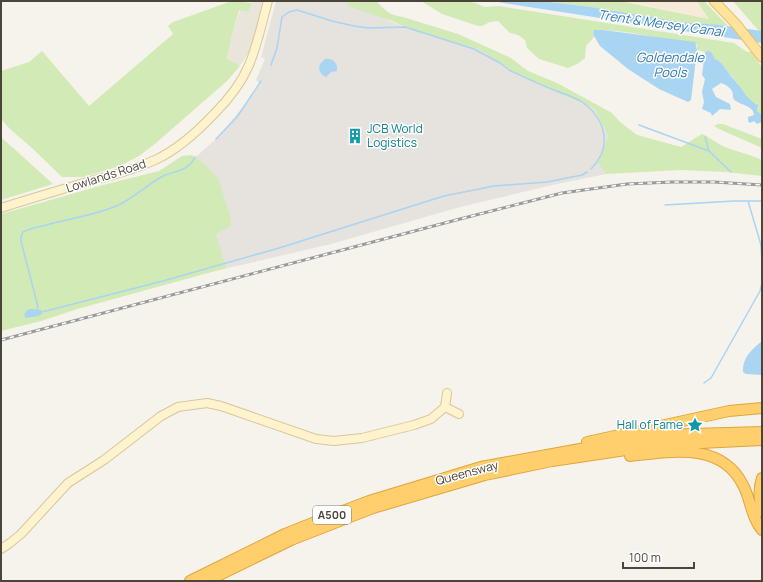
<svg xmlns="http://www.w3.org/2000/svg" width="763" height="582" font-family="Manrope,sans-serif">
<rect width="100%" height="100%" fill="#f6f3ec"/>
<path fill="#eae5da" d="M254 1H264L251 49 240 66 227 60 232 35 240 10 248 12 252 3Z"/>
<path fill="#f7ead8" d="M620 1H697L710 19 635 3Z"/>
<path fill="#e6e2dd" d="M276 1H344L413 31 478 49 524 78 595 109 608 136 598 163 606 174 557 184 460 207 331 244 207 273 77 309 41 321 163 176 198 155 217 138 247 102 260 84 256 80 265 59 261 57Z"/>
<path fill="#d2eab5" d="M232 1 252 3 248 12 239 10 232 35 227 59 240 66 227 81 156 143 139 156 120 166 84 177H62L33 149 10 129 1 119V71L29 62 42 51 89 106 173 34 168 26 173 22Z
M344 1H376C385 10 389 15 403 17L458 34 511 58 528 71 557 83 612 113 620 122 637 135 681 147C689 143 694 138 702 134 710 137 717 144 725 147 737 152 750 154 762 160V176L726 172 681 170 606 174 598 163 608 136 595 109 524 78 478 49 413 31 392 21 348 6V3Z
M421 1H466L475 3 485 7 499 6 734 43 747 52H751L762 67V115L757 111 758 107 756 103H753L742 92 738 84 728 72 720 61 715 59 708 51 705 52 697 50V45C666 40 625 29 594 30L593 34 594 37 586 46 585 58 579 63 568 68 539 59 527 48 525 40 518 35 510 33 498 21 490 22 482 26H478L442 14Z
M541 1H620L709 19 697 1H704L728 26 680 22 591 7Z
M733 1H762V31H759Z
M718 124H723L762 139V148L719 129 714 126Z
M1 137 53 184 1 200Z
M192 155 203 163 218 178 231 219V226L216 234 226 268 77 309 41 321 1 331V214L103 185 159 171 182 156Z"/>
<path fill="#a9d4f2" d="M491 1H541L591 7 680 22 720 25 762 31V43Z
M594 30H603L695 42 697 50 691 100 688 102 659 89 628 69 600 46 593 34Z
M708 51 711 52 715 59C722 61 723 66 728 72 730 76 734 79 736 82 744 91 746 99 758 105L757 111 762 115V122L757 124 754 121 750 123 748 121V117L754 115 753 111C748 105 742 105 736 101 729 97 739 90 721 83L712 89 716 97 730 104 731 110 720 109 712 116 711 113 702 109 704 102 702 92 705 79 702 75 705 52Z
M325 59C333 58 338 63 337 71L331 72 326 77C320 74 318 70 320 64Z
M31 309 41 310 42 314 38 316 26 318 24 315 27 310Z
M762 341V375L746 374 743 372C742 358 752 349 762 341Z"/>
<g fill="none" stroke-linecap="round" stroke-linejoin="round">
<path stroke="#a9d4f2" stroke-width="1.5" d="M271 65 277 48 282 17 289 12 297 10 332 21 354 26 368 28 405 27 474 49 500 63 509 70C524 77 538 84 554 90 563 94 573 96 582 102 606 119 613 147 591 169
M639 125 709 151 731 172
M705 137 709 151
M216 139 237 117 261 81
M748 201 761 245 762 261
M665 205 734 201H762
M37 309 38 307 21 241V237L23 232C29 229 37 227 43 226 67 219 91 216 114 207 132 200 146 185 163 176 176 170 188 172 195 157
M42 312 163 281 279 248 444 196 494 186 547 182 582 175 587 172
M704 383 711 378 760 291 762 283"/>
<defs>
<path id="secondary" d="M1 208C32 198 63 189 94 180 115 175 135 169 155 160 177 150 197 132 214 114 228 100 241 84 249 65 258 44 262 22 268 1
M445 407 459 414
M1 549 10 543 21 534 68 483 104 460 161 416 178 407 207 403 221 406 316 439 334 441 362 438 414 425 431 419 445 407 447 393"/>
<path id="primary" d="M714 1 736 24 762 57"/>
<path id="highway" d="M587 442 729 411 762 408
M630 456C670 452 721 441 743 485 751 500 751 517 762 530
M762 478C758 489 759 500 762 512
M190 581 285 534 335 514 369 501 481 467 656 435 762 432
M207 581 291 540 373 508 485 475 552 461 659 445 762 440"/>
</defs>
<use href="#secondary" stroke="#d6c79b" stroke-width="10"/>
<use href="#primary" stroke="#e6c16a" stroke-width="11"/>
<use href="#highway" stroke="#e0a43c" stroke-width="12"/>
<use href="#secondary" stroke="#fff3cd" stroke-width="8"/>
<use href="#primary" stroke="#ffe39c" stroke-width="9"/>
<use href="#highway" stroke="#ffcf6e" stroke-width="10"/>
<defs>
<path id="rail" d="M1 340 460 219 562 193 627 184 672 182H714L762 185"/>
</defs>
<use href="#rail" stroke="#9a9a9a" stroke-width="3"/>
<use href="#rail" stroke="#fff" stroke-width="1.5" stroke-dasharray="4.5" stroke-linecap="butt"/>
</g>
<defs>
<symbol id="building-bare" viewBox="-9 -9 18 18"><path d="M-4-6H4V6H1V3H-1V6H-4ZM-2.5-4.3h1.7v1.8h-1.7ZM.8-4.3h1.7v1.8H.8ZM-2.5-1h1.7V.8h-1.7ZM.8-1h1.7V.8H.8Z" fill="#0f9aa8" stroke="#fff" stroke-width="2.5" paint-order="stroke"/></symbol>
<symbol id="sight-bare" viewBox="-9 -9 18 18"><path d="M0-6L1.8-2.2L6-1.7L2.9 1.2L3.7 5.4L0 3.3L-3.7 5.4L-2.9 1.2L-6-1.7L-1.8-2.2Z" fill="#0f9aa8" stroke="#fff" stroke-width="2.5" paint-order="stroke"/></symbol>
</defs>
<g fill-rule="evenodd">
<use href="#building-bare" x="344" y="125" width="22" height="22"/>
<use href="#sight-bare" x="684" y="414" width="22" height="22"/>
</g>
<g text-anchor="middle" stroke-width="3" stroke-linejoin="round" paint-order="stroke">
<rect fill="#fff" stroke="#817c74" stroke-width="1" x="313" y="506" width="38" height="18" rx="3"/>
<g font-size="11" font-weight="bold" fill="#4b4439">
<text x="332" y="519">A500</text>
</g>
<g font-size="12" fill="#0d838f" stroke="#fff" text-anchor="start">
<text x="367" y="133">JCB World<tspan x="367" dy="14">Logistics</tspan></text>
<text x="683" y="429" text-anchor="end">Hall of Fame</text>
</g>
<g font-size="12" fill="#4b4439" stroke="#fff">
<text transform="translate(106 176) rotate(-18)" y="4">Lowlands Road</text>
<text transform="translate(467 473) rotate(-15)" y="4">Queensway</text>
</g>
<g font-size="13" font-style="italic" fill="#2e7ab2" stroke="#fff">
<text transform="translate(661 23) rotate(8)" y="5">Trent &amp; Mersey Canal</text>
<text x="670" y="62">Goldendale<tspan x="670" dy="15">Pools</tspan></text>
</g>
</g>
<rect width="763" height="582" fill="none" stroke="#4b4439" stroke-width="4"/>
<path d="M623 562v6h71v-6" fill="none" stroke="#4b4439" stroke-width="2"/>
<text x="629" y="562" font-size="12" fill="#4b4439" stroke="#ffffff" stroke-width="3" paint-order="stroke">100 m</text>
</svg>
